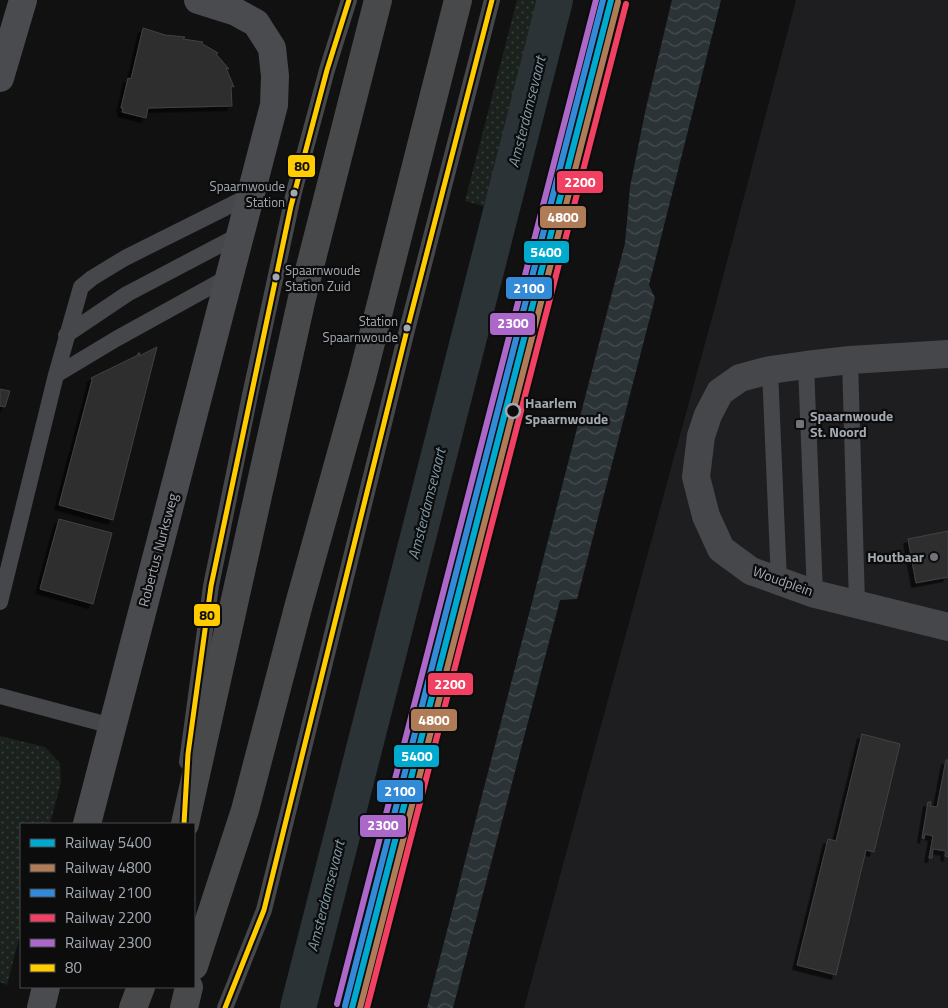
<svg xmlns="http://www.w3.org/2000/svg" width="948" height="1008" font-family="'Titillium Web',sans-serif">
<defs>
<pattern id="grass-dots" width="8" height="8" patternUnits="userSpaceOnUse" patternTransform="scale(1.25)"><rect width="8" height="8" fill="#1b211c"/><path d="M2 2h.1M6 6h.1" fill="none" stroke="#393e3b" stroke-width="1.8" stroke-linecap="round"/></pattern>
<pattern id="water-waves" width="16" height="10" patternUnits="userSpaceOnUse" patternTransform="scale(1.25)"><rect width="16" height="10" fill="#2b3337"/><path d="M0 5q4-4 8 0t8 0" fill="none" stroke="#474e52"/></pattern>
<filter id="shadow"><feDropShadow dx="-4.5" dy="4.5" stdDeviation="0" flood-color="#0009"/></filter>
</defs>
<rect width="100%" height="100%" fill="#111112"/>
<path fill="#1e1e20" d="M796 0H948V1008H524L716 303Z"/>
<path fill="url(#grass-dots)" d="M517 0H545L494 209 465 201Z
M0 736 45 747 60 763 61 782 50 824H21V931L7 985 0 982Z"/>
<path fill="url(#water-waves)" d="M672 0H721L649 285 655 298 577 599 560 600 453 1008H427L625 243 630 187 646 108Z"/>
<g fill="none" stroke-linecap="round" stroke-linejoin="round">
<path stroke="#2b3337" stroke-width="36" d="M298 1008 555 0"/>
</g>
<path fill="#2d2d2e" stroke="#414244" filter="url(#shadow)" d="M143 28 165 35 185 37 183 39 203 42 201 43 218 53 216 54 229 69 226 68 234 87 231 86 232 106 148 108 146 118 122 112 123 108H121L128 78 131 79Z
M157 347 113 520 59 505 92 380 91 378 138 355V353H140L139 356Z
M0 389 10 391 5 407 0 406Z
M59 519 112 533 93 604 40 589Z
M948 531V577L916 583 908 539Z
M862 734 900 744 874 852 866 850 836 975 797 965 828 839 836 841Z
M946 760H948V857L945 856 946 851 933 849 932 858H929L933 836 925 834 924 839 922 838 928 802H931L930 806 937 807Z"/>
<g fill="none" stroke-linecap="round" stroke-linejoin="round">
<path stroke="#45474a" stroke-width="16" d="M66 335 127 294 241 234
M850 360 857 603
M806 365 815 594
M770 370 779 582
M56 375 116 339 230 276
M0 602 56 375 81 287 92 278 125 258 251 195
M0 696 112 726
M187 762 211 586 250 395 294 192 327 70 349 0
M225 1008 264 910 407 330 492 0"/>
<path stroke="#45474a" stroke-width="28" d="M948 354 850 360 806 365 770 370 740 378 720 392 708 415 701 436 696 477 706 516 721 549 751 571 815 594 948 627"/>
<path stroke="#494b4e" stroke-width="28" d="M0 78 23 0
M87 824 274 105 275 76 272 48 256 23 236 12 198 0
M41 1008 46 987"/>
<path stroke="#48494b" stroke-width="28" d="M185 824 302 298 378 0
M194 966 245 810 299 604 362 378 458 0
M133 1008 141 987
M184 1008 189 987"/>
<defs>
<path id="bus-1" d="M184 824 188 754 211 586 291 206 327 70 349 0
M225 1008 264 910 407 330 492 0"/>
</defs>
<use href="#bus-1" stroke="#0c0c0d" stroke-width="9"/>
<use href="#bus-1" stroke="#fc0" stroke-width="5"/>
<defs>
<path id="rail-1" d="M352 1008 611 0"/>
<path id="rail-2" d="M360 1008 618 2"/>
<path id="rail-3" d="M345 1006 603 0"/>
<path id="rail-4" d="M367 1008 626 4"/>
<path id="rail-5" d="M337 1004 596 0"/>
</defs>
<use href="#rail-1" stroke="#0c0c0d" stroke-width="10"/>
<use href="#rail-2" stroke="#0c0c0d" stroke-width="10"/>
<use href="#rail-3" stroke="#0c0c0d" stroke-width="10"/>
<use href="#rail-4" stroke="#0c0c0d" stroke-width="10"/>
<use href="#rail-5" stroke="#0c0c0d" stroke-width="10"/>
<use href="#rail-1" stroke="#00a9ce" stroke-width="6"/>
<use href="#rail-2" stroke="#b07c57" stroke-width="6"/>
<use href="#rail-3" stroke="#338bd7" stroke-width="6"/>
<use href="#rail-4" stroke="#f24062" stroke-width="6"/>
<use href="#rail-5" stroke="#ac68c9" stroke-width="6"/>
</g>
<g fill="#a3a9b1" stroke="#0c0c0d" stroke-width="2">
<circle cx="294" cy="193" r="4.5"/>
<circle cx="276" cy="277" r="4.5"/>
<circle cx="407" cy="328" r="4.5"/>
</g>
<circle fill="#0c0c0d" stroke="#a3a9b1" stroke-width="2.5" cx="513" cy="411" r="7"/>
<g fill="#707479" stroke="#0c0c0d" stroke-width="2">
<rect x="795" y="419" width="10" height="10" rx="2.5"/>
<circle cx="934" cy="557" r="5"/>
</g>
<g text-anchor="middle" stroke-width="4.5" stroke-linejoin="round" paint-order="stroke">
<g font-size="13" fill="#a3a9b1" stroke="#0c0c0d" text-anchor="end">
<text x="285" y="191">Spaarnwoude<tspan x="285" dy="16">Station</tspan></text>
<text x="285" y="275" text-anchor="start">Spaarnwoude<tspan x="285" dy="16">Station Zuid</tspan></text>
<text x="398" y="326">Station<tspan x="398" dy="16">Spaarnwoude</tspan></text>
</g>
<g font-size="14" font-weight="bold" fill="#a3a9b1" stroke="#0c0c0d" text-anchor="start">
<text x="525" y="408">Haarlem<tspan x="525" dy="16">Spaarnwoude</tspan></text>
</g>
<g font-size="14" font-weight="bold" fill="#a3a9b1" stroke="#0c0c0d" text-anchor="start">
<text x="810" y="421">Spaarnwoude<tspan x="810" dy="16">St. Noord</tspan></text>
<text x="924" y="562" text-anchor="end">Houtbaar</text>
</g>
<g font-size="14" fill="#a3a9b1" stroke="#0c0c0d">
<text transform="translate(158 550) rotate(-75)" y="5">Robertus Nurksweg</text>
<text transform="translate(783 581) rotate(20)" y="5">Woudplein</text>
</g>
<g font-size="15" font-style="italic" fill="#7e99a8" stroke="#0c0c0d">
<text transform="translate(527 112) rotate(-76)" y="5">Amsterdamsevaart</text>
<text transform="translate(427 504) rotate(-76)" y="5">Amsterdamsevaart</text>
<text transform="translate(326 896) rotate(-76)" y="5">Amsterdamsevaart</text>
</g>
</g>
<g stroke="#0c0c0d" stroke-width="2">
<rect x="287" y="154" width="29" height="24" rx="5" fill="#fc0"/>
<rect x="556" y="170" width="48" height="24" rx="5" fill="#f24062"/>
<rect x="539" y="205" width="48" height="24" rx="5" fill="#b07c57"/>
<rect x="523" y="240" width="47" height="24" rx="5" fill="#00a9ce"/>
<rect x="505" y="276" width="48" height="24" rx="5" fill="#338bd7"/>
<rect x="489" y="312" width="47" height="24" rx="5" fill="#ac68c9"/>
<rect x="193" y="603" width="28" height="24" rx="5" fill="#fc0"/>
<rect x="427" y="672" width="47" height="24" rx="5" fill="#f24062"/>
<rect x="410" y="708" width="48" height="24" rx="5" fill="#b07c57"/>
<rect x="393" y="744" width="47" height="24" rx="5" fill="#00a9ce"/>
<rect x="376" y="779" width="48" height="24" rx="5" fill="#338bd7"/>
<rect x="359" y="814" width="48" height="24" rx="5" fill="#ac68c9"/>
</g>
<g font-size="14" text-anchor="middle" font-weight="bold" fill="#fff">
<text x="580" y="187">2200</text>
<text x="563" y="222">4800</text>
<text x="546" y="257">5400</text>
<text x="529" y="293">2100</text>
<text x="513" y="328">2300</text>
<text x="450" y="689">2200</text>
<text x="434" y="725">4800</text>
<text x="417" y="761">5400</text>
<text x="400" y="796">2100</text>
<text x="383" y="830">2300</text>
</g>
<g font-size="14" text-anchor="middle" font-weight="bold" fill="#111">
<text x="302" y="171">80</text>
<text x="207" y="620">80</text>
</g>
<rect x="20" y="823" width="175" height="165" fill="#0c0c0d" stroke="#484b4f"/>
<rect x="30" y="839" width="25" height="8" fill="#00a9ce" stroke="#484b4f"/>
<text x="65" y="848" font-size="15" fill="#a3a9b1">Railway 5400</text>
<rect x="30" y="864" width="25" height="8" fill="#b07c57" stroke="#484b4f"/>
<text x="65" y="873" font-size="15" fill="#a3a9b1">Railway 4800</text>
<rect x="30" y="889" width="25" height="8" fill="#338bd7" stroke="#484b4f"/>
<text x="65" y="898" font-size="15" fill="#a3a9b1">Railway 2100</text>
<rect x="30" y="914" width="25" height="8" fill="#f24062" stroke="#484b4f"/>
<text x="65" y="923" font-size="15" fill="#a3a9b1">Railway 2200</text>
<rect x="30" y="939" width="25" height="8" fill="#ac68c9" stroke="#484b4f"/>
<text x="65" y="948" font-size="15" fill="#a3a9b1">Railway 2300</text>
<rect x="30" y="964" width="25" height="8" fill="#ffcc00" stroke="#484b4f"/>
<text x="65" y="973" font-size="15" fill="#a3a9b1">80</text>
</svg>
